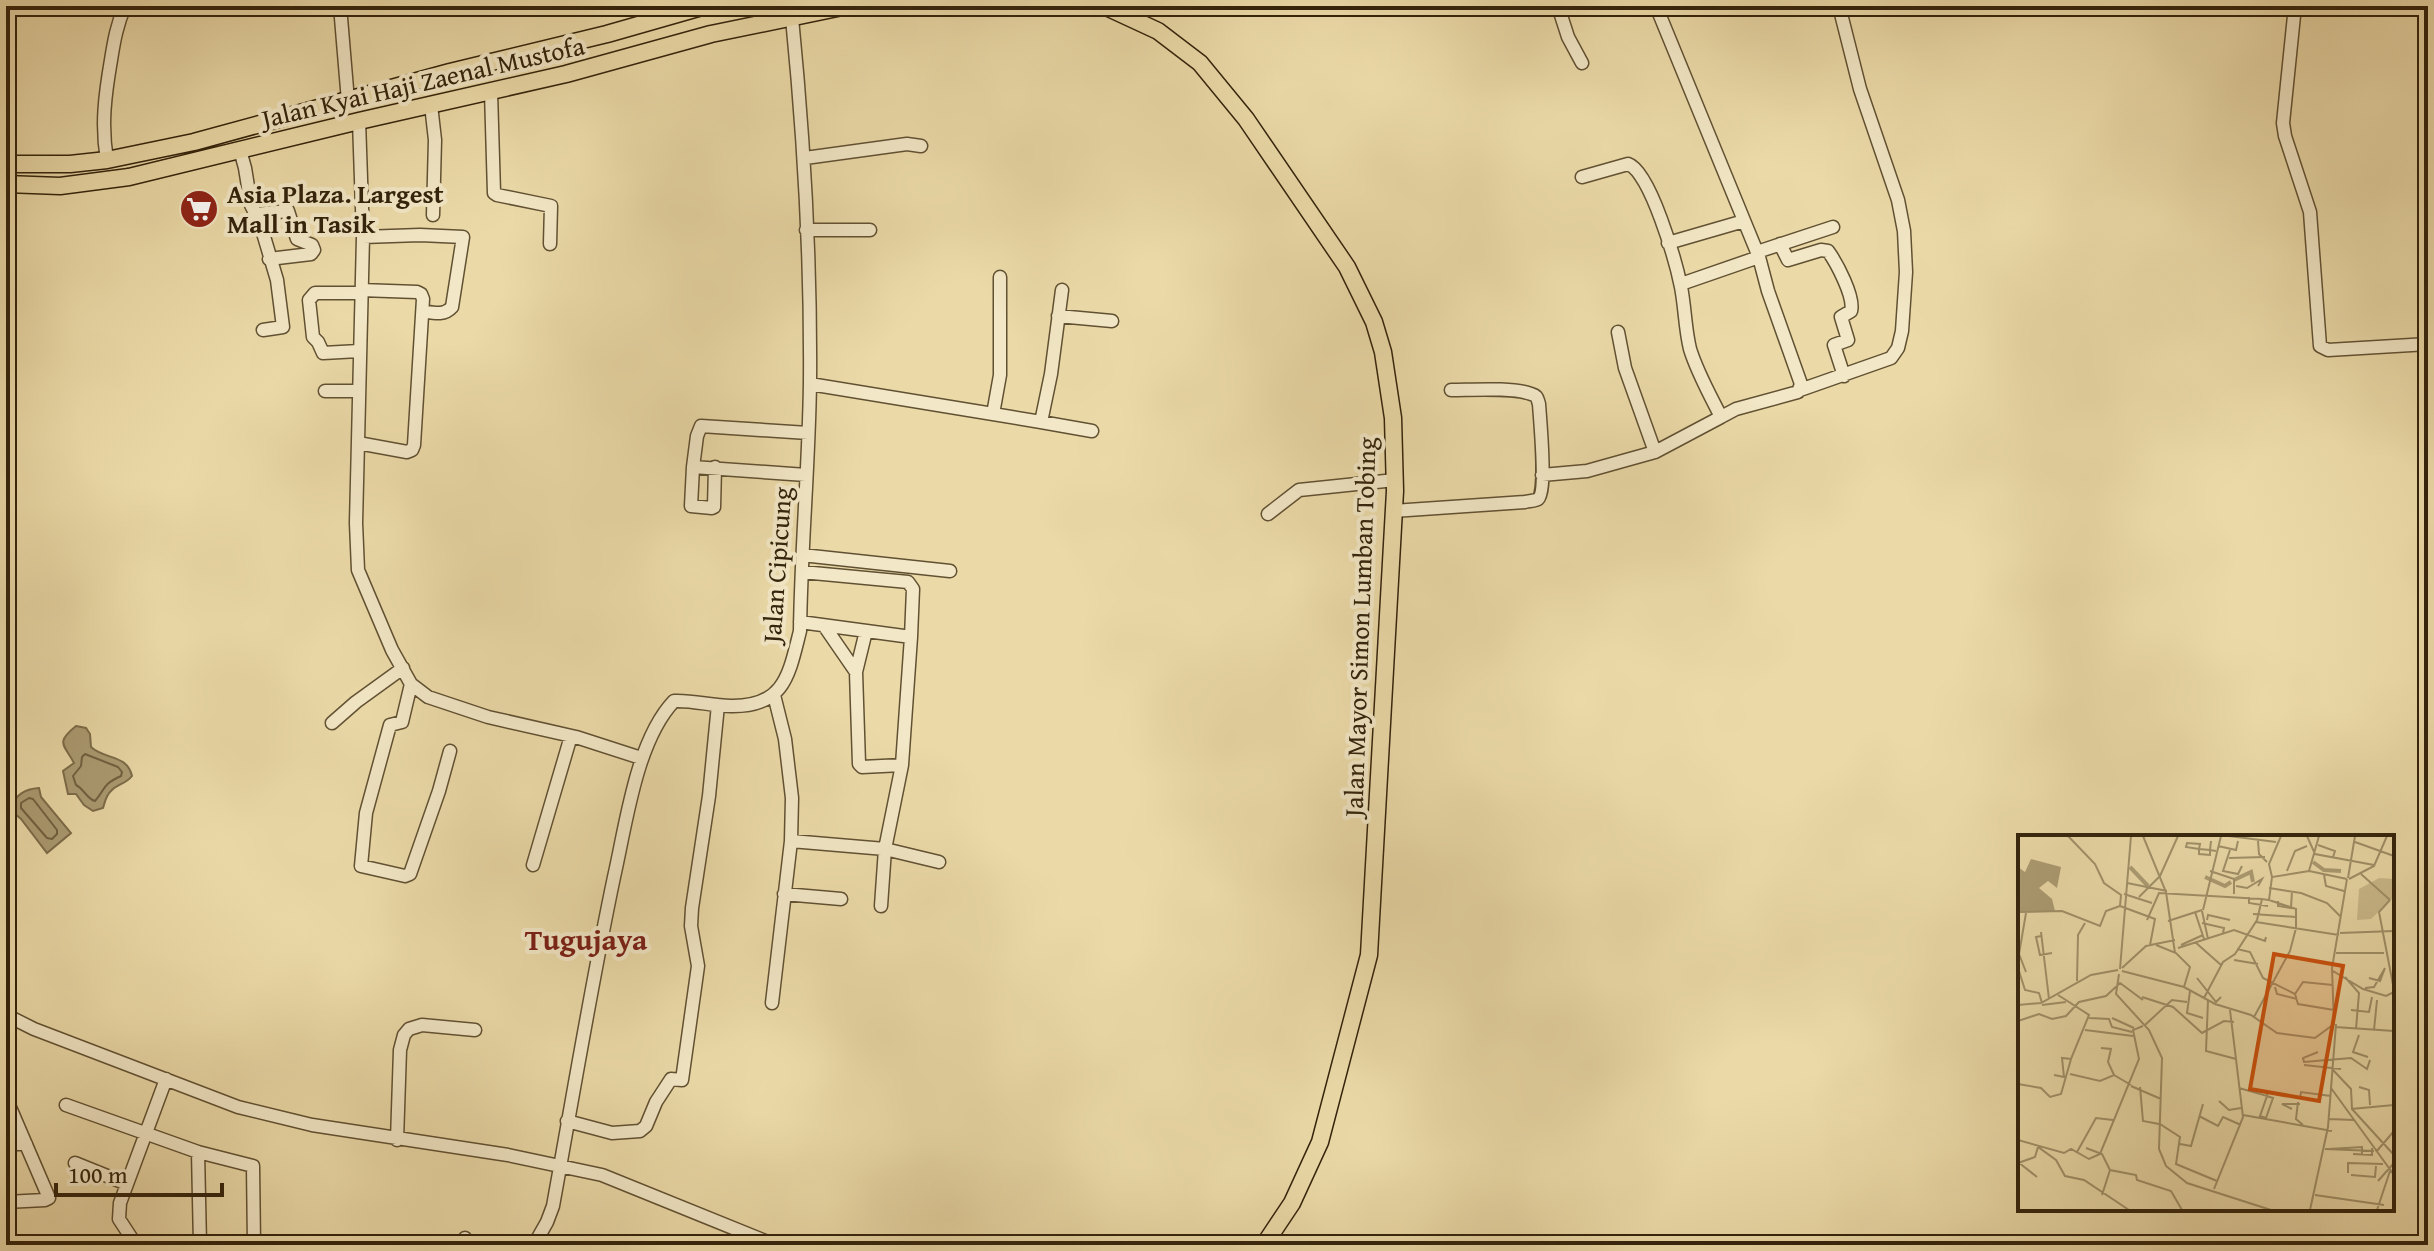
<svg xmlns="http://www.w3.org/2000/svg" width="2434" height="1251" font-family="'Gentium Book Plus',serif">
<rect width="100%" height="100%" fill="#ebdaa8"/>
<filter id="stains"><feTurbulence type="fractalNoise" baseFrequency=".0025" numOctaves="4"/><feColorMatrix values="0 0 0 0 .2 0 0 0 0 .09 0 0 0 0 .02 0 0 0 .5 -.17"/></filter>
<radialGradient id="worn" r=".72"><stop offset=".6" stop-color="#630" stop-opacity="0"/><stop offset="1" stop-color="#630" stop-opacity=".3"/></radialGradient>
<path fill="#ac9c73" stroke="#7c6c4a" stroke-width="2" d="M76 726 86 728 90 734 91 747C105 760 127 754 132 776 126 784 117 784 111 791 106 795 105 802 103 808L93 811 84 805 76 794H68L63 771 74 763C64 744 55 743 76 726Z
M39 788 41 797 71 833 47 853 21 819 9 809C16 795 24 789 39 788Z"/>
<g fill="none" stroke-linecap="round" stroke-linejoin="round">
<path stroke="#706040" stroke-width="2" d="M85 754 118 767 122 772 121 776C101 785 106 789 95 801 87 799 84 789 76 785L73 776 81 766 82 757Z
M29 798 33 799 57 830V834L52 839 47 838 21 808V803Z"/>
<defs>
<path id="minor" d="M340 6 348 101
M1558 6 1568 37 1582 63
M2295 6 2283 123 2285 136 2310 212 2320 346 2328 350 2428 344
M491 92 494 193 497 195 551 206 550 244
M431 105 435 140 433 215
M359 121 363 237 356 523 358 570 392 650 411 684 428 697 488 717 576 737 641 758
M240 150 245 168 251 205 260 223 277 280 283 327 263 330
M805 158 907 144 921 146
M107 160C101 125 105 95 111 60 114 41 117 24 125 6
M1582 177 1628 164C1650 171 1676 262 1681 287 1685 307 1685 329 1690 349 1697 372 1710 395 1721 417L1736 409 1798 392 1801 384 1768 291 1759 257 1656 6
M255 214 288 211 297 239 312 245 314 250 311 254 269 259
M806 230H870
M363 237 420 235 463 237 452 307C444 316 434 313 423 311
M1668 243 1744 221
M1780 244 1788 260 1821 250 1828 251C1836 262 1855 297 1851 311L1841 317 1848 340 1834 345 1844 376
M1757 252 1833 227
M1681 284 1759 257
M1058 316 1112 321
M1618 332 1625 368 1655 452
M359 351 323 353 318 342 313 337 309 300 315 293H361
M810 384 993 414 1000 375V277
M1800 390 1891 358 1898 348 1902 331 1906 272 1904 231 1898 200 1860 89 1839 6
M325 391H359
M993 414 1041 422 1051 374 1062 290
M1041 422 1092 431
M358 443 407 452 412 450 414 445 423 299 421 294 417 292 361 290
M693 467 691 506 712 508 714 507 715 467
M806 475 693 467 697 436 701 426 808 433
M1542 475 1587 471 1655 452 1721 417
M1393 511 1525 502C1528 501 1536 501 1538 499 1547 492 1540 419 1539 404 1537 398 1538 396 1531 394 1513 387 1471 390 1451 390
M1268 514 1299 490 1395 480
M802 555 950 571
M802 572 908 582 913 589 911 637
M800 622 911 637 902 765 862 767 859 764 856 672 825 627
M856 672 866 631
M411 684 402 722 390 725 366 813 361 866 405 876 410 874 439 791 450 751
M332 723 356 702 403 668
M791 841 885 849 902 765
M533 865 571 736
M784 894 841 899
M881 906 885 849 939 862
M2427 948H2428
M772 1003 791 841 792 798 785 739 774 695
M6 1015 34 1029 238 1107 312 1125 508 1155 602 1175 775 1245
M6 1086 9 1105 6 1125
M66 1105 198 1152 253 1166 254 1245
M567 1121 612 1133 640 1131 646 1126 656 1102 671 1079 682 1080 698 966 691 926 692 908 709 796 718 705
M397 1140 400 1050 404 1035 409 1029 422 1025 475 1030
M6 1144H26
M198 1152 200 1245
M75 1163 127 1184
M6 1202 45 1200 49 1198 9 1105
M465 1238 468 1245
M136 1245 119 1219 120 1203 166 1079
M534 1245 547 1222 553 1206C573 1096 591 986 614 877 626 825 636 741 674 701 693 700 712 706 731 706 785 707 789 674 800 631 801 548 809 465 810 382 811 261 804 139 792 18L789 6"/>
<path id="major" d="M1104 6 1158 31 1200 63 1246 119 1347 267 1374 322 1383 352 1393 418 1395 491 1369 955 1320 1142 1292 1203 1264 1245
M6 164H70L107 160 194 142 450 72 607 34 705 6
M6 184 60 186 129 177 359 121 566 74 711 34 847 6"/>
</defs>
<use href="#minor" stroke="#615133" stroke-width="15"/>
<use href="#major" stroke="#33230c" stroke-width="19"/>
<use href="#minor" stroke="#f2e7c6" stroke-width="12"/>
<use href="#major" stroke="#ebdaa8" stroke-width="16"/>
</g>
<defs>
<symbol id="supermarket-disc" viewBox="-11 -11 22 22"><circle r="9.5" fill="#8f2418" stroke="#f2e7c6"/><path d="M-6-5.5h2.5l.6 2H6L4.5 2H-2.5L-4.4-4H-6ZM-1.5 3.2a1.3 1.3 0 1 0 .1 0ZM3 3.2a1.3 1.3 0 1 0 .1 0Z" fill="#fff"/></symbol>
</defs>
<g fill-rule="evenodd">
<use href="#supermarket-disc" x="177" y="187" width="44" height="44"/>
</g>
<g text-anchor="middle" stroke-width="8" stroke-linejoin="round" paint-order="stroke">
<g font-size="26" fill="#33230c" stroke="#f2e7c6">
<text transform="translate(423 82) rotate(-13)" y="9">Jalan Kyai Haji Zaenal Mustofa</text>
<text transform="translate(777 565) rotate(-86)" y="9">Jalan Cipicung</text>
<text transform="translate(1360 627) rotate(-88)" y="9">Jalan Mayor Simon Lumban Tobing</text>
</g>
<g font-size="26" font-weight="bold" fill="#33230c" stroke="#f2e7c6" text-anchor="start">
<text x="227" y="203">Asia Plaza. Largest<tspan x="227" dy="30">Mall in Tasik</tspan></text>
</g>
<g font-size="30" font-weight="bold" fill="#7a1f14" stroke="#f2e7c6">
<text x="586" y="950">Tugujaya</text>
</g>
</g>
<g transform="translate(2018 835)">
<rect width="376" height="376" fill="#ebdaa8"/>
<path d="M361 43 376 44V62L353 84 339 85 341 54Z" fill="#ccbb8d"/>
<path d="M13 24 43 32 39 53 30 46 21 53 34 64 37 76H0V32L7 37Z" fill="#ac9c73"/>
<path fill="none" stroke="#ac9c73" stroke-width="4" d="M295 27 306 35 323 36M112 32 130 51M187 42 207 51 213 47M216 45 233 37 235 47"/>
<path fill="none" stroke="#a1916a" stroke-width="2" d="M50 1 77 29 86 48 103 60 102 71 137 84 132 110M125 1 148 57 157 118M211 1 258 7M289 1 297 19 356 30M301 1 291 36 329 44M193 6 192 15V20L181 19V14L182 9 169 8 168 12 181 14 192 15 198 16M240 6 241 19 249 27M337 7 376 21M300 10 317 16 315 22M200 11 218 15 220 6M212 15 205 36 220 39 224 31M211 23 247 22M192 36 216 44V59M269 36 277 16 289 11M343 39 372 65M306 40 308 51 326 56M142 41 160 1M254 42 251 29 263 1M330 43 337 1M331 44 356 31 369 1M109 48 149 56M218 51 229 53 244 44 240 51M251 53 283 58 309 68 323 82M106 59 134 68M121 62 142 41M231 62V68L250 71M372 65 361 77 376 155M260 66V71L273 73 274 56M185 75 203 1M184 76 190 104M0 77 44 76 82 91 88 76 102 71M177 77 186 104M235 79 278 82M129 85 141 58 244 64M189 85 190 80 212 85M150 86 184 75M238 87 321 100M184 88 206 93 205 98M23 97 31 164M322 98 376 96M23 101 18 102 22 120 34 118M177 107 203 130M138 110 158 118 172 132 166 152M163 110 185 100M160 113 216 95 247 106 248 102M219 114 232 117 245 143 277 159 280 169 316 175M318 118H366M216 125 240 129M0 133 7 155 21 158 24 168M104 133 128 111 157 105M102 134 113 1M104 136 166 152 197 169 233 180 259 198 297 203 316 189 314 133 329 44M315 136 345 154 368 161 376 157M8 137 1 119 8 78M101 139 98 159 131 195 144 223 141 314 148 331 169 348 253 375M327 142 341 158 338 194M179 143 198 167 203 162M351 143 362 146 367 133M59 146 60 100 67 88M257 152 259 159 279 164M347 153 356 152 367 133M172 156 169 178 185 183M277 159 285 147 315 150M124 162 155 172 184 198 206 186 216 187M186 163 205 127 217 119 239 85 244 64 251 65 254 42 291 36M190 165 188 216 218 224M0 170 23 168 73 140 100 135M24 170 48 167M333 175 351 177 354 162M236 182 272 116 278 93V74L251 65M71 183 91 184 94 192 114 197M94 183 116 193M0 186 21 179 34 184 48 181 61 167 88 161 102 148 125 165M127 190 154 165 169 167M317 192 376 196M67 195 115 201M356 195 359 165M341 200 335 217 350 222M83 213 93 214 90 227 96 240M300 217 285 223 286 227 333 223 349 234 352 225M286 230 323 234M315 235 333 254 334 274 376 320M52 239 82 246 96 240 113 250M36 240 46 242 44 223 53 224 71 180 40 160M0 249 23 253 32 262 43 259 53 224M113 251 143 264M122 252 125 286 141 289M341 252 351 255 352 270M221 253 249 261V257M313 253 376 340M249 261 255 263 248 283 242 281ZM282 264 283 257 313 261M201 266 211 275 223 273M280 267 278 284 285 290M274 274 264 269H282M333 274 376 270M225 280 314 296M181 281 200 291 205 282 223 290M311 284 336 285M142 289 162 302 158 329 199 346M0 305 46 318 53 314 71 324 82 319 121 224 115 195 125 191M162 309 173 311 185 269M68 313 84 319 92 335 118 340 119 345 153 356 164 375M307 314 356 316M311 314 344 312V319M59 317 78 283 95 285M358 317 376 296M335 319 354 320V313M0 327 19 342M0 328 17 322 20 312 38 325 47 341 66 345 111 375M330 338V328L365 329M333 340 357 342 358 331M360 346 376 328M196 354 225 282 212 175M84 360 92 335M297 360 366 370M292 375 310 292 318 189M359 375 372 336"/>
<path fill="#cd510c" fill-opacity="0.15" stroke="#cd510c" stroke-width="4" d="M256 119 325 131 301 266 232 254Z"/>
<rect width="376" height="376" fill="none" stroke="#33230c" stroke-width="4"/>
</g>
<rect width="2434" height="1251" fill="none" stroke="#ebdaa8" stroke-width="32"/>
<rect x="8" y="8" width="2418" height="1235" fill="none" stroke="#33230c" stroke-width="4"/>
<rect x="16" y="16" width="2402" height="1219" fill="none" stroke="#33230c" stroke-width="2"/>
<path d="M56 1183v12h166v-12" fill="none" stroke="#33230c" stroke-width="4"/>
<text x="68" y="1183" font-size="24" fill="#33230c" stroke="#f2e7c6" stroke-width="6" paint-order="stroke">100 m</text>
<rect width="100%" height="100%" filter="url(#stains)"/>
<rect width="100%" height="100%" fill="url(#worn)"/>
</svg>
